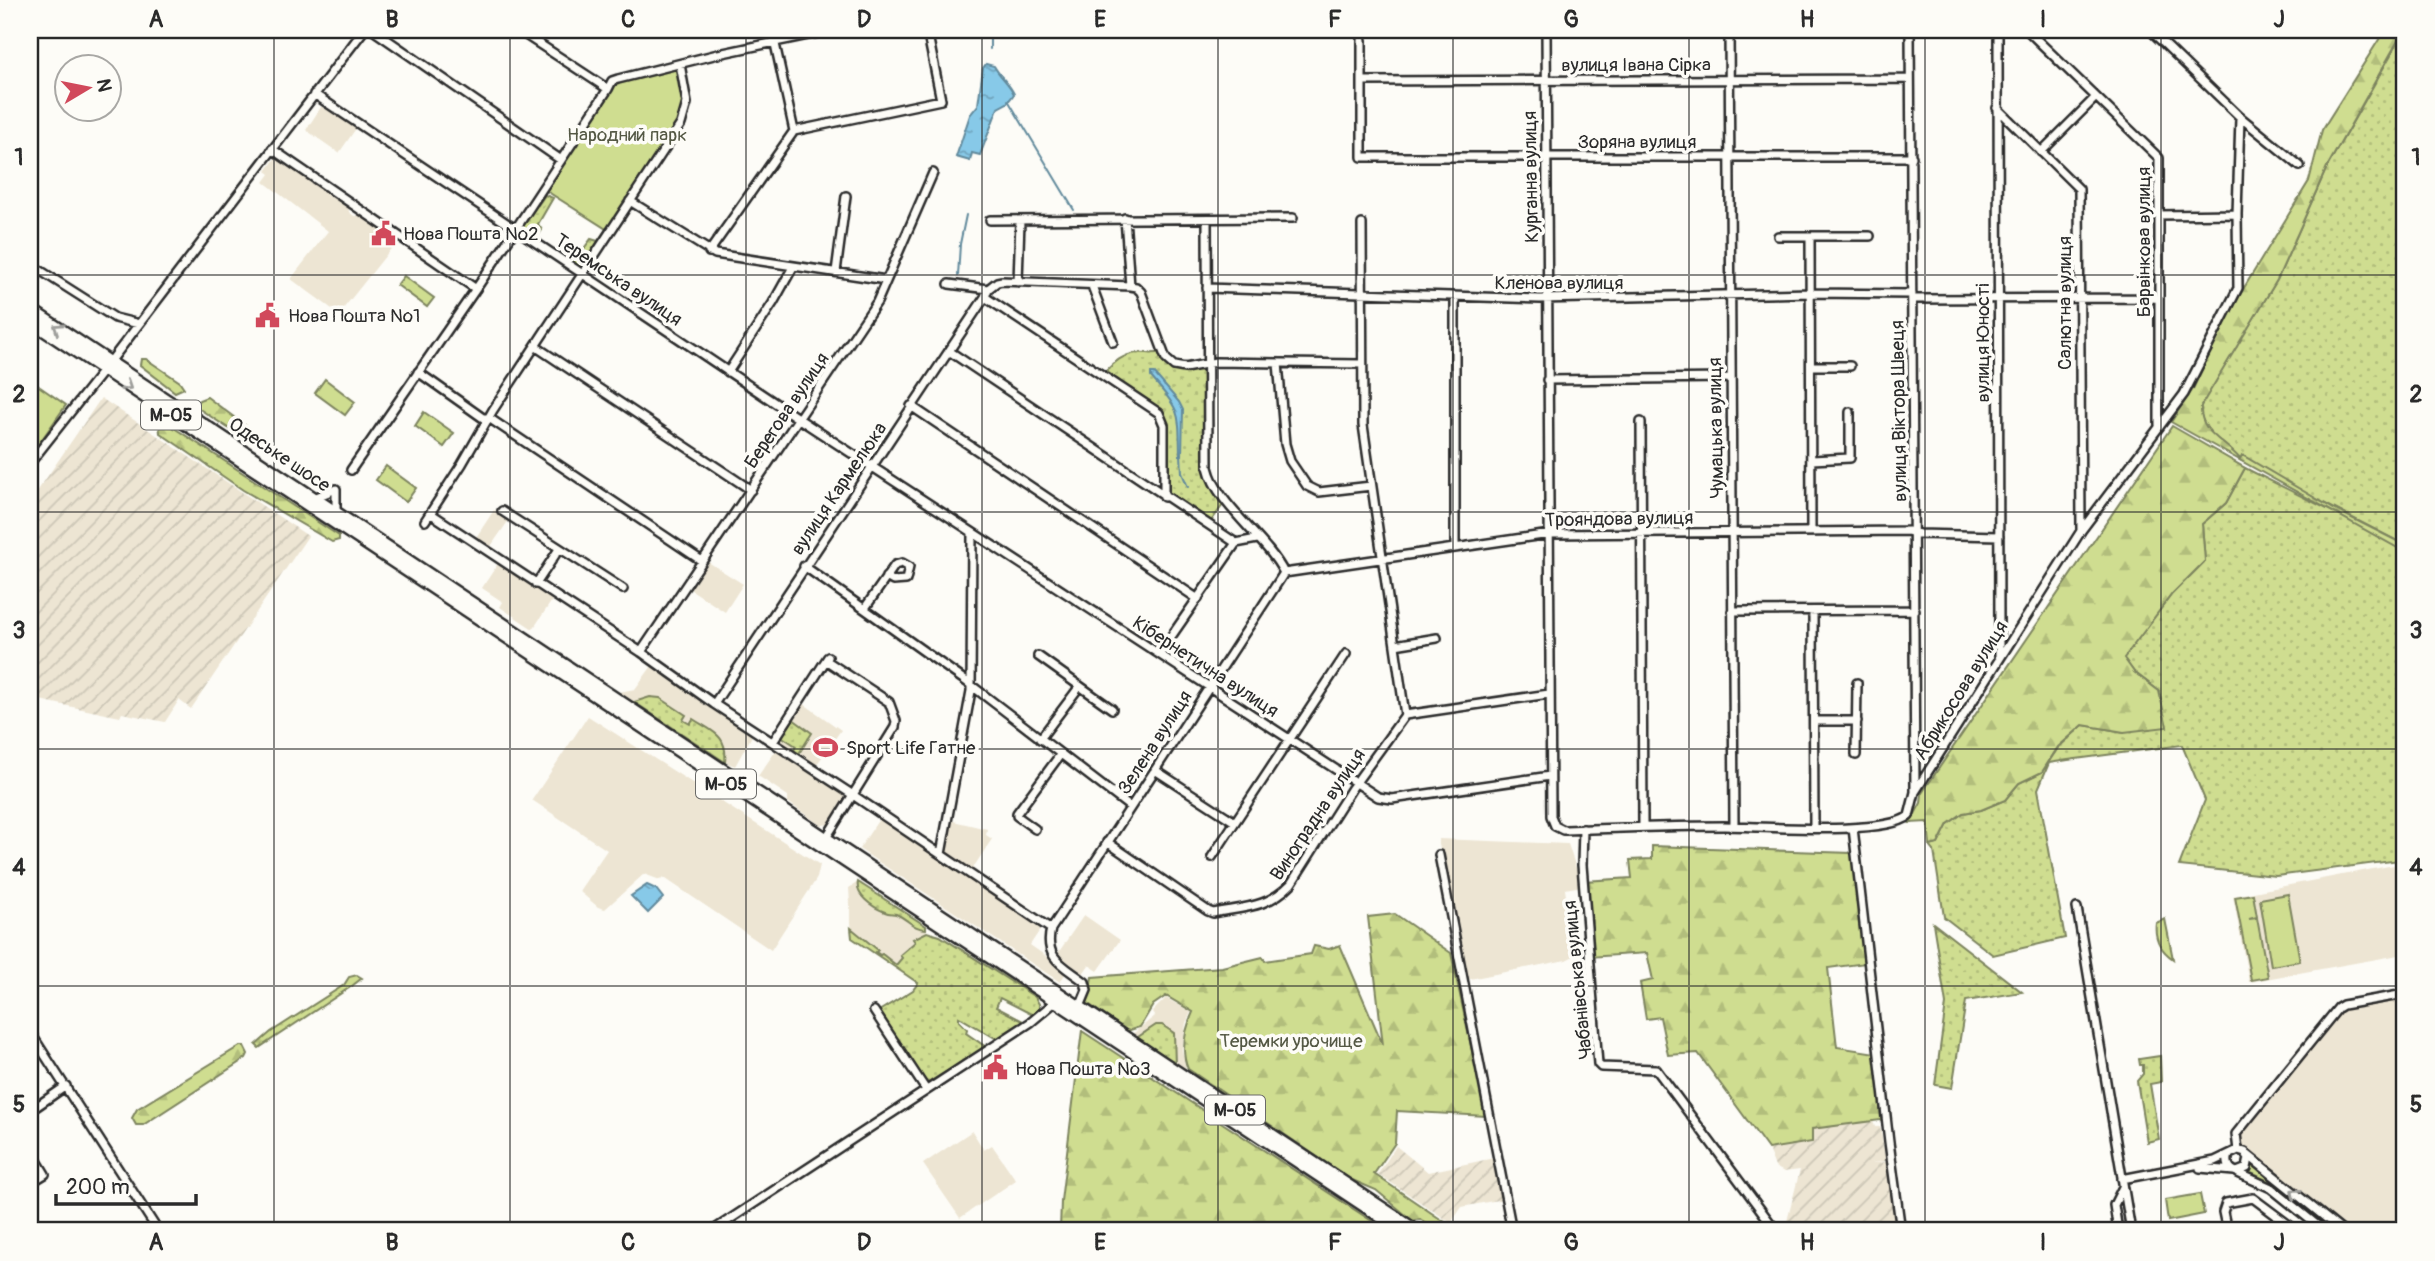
<svg xmlns="http://www.w3.org/2000/svg" width="2435" height="1261" font-family="Pangolin,sans-serif">
<defs>
<pattern id="industrial-furrows" width="10" height="10" patternUnits="userSpaceOnUse" patternTransform="scale(1.75)"><rect width="10" height="10" fill="#ede5d3"/><path d="M-1 1l2-2M0 10L10 0M9 11l2-2" fill="none" stroke="#cbc5b5"/></pattern>
<pattern id="grass-dots" width="8" height="8" patternUnits="userSpaceOnUse" patternTransform="scale(1.75)"><rect width="8" height="8" fill="#cfdd90"/><path d="M2 2h.1M6 6h.1" fill="none" stroke="#b2be7c" stroke-width="1.8" stroke-linecap="round"/></pattern>
<pattern id="forest-firs" width="22" height="20" patternUnits="userSpaceOnUse" patternTransform="scale(1.75)"><rect width="22" height="20" fill="#cfdd90"/><path d="M5 1l3.5 6h-7zM16 11l3.5 6h-7z" fill="#b2be7c"/></pattern>
<pattern id="water-ripples" width="26" height="14" patternUnits="userSpaceOnUse" patternTransform="scale(1.75)"><rect width="26" height="14" fill="#87c9e8"/><path d="M2 4q2-2 4 0t4 0M15 11q2-2 4 0t4 0" fill="none" stroke="#6fa3bc"/></pattern>
</defs>
<rect width="100%" height="100%" fill="#fdfcf7"/>
<filter id="ink" filterUnits="userSpaceOnUse"><feTurbulence type="fractalNoise" baseFrequency=".0143" numOctaves="2"/><feDisplacementMap in="SourceGraphic" scale="14" xChannelSelector="R" yChannelSelector="G"/><feConvolveMatrix kernelMatrix="1 2 1 2 8 2 1 2 1" color-interpolation-filters="sRGB"/></filter>
<g filter="url(#ink)">
<path fill="#ede5d3" d="M323 104 357 127 339 153 306 130Z
M277 156 348 205 349 212 354 216 362 215 398 240 339 314 291 279 328 231 264 182 270 174 266 171Z
M494 510 509 520 489 549 475 539Z
M499 562 553 599 533 629 500 607 503 602 482 588Z
M708 562 743 584 725 612 690 589Z
M652 666 753 734 735 766 725 762 619 692 635 689Z
M804 704 841 730 815 767 780 741 781 736Z
M588 716 820 865 817 878 771 950 663 877 660 880 644 874 605 909 598 907 579 891 607 850 532 800Z
M777 749 850 797 832 824 820 825 788 802V796L758 776Z
M881 816 1042 927 1030 945 1067 971 1060 982 859 849Z
M949 820 987 829 986 835 992 839 971 871 945 851Z
M1438 839 1568 844 1582 886 1565 889 1574 956 1566 960 1465 980Z
M2394 865 2405 927V954L2249 982 2233 896Z
M858 882 926 926 927 932 920 937 897 969 852 938 849 888Z
M1084 915 1120 940 1098 971 1089 965 1082 975 1056 956Z
M2405 997V1231H2346L2241 1147 2237 1137 2341 1009Z
M1166 998 1191 1012 1186 1023 1182 1050 1187 1073 1130 1036 1155 1016 1152 1012Z
M972 1131 984 1150 992 1145 1016 1180 960 1218 923 1164Z"/>
<path fill="url(#industrial-furrows)" d="M101 398 308 536 191 709 179 700 165 722 122 713 120 717 30 698V502Z
M1873 1121 1875 1127H1880L1886 1161 1870 1163 1887 1162 1898 1231H1789L1785 1229 1800 1170 1784 1172 1775 1167 1768 1149 1791 1145 1812 1129Z
M1396 1146 1428 1172 1494 1158 1503 1199 1462 1207 1451 1223 1378 1174Z"/>
<path fill="url(#grass-dots)" stroke="#7d845e" stroke-width="2" d="M2405 30V545L2240 460C2224 440 2200 434 2200 406L2277 280 2327 167Z
M545 195 553 198 538 224 542 230 535 240 520 230 519 227 535 204 538 205Z
M606 229 608 230 583 267 580 269 565 260 569 250 582 251 591 239 598 241Z
M1160 352 1185 371 1200 369 1205 371 1206 467 1212 486 1225 502 1209 524 1166 493 1164 418 1103 374C1114 363 1121 355 1137 353 1146 352 1153 355 1160 352Z
M2245 468 2405 548V894L2399 860 2276 876 2179 866 2205 800 2182 745 2068 760 2049 763 2038 789 2065 938 1993 955 1944 917 1934 851 1930 846 1938 844 1948 824 1963 813 1981 810 2005 800 2019 783 2042 772 2058 748 2083 725 2124 732 2159 691 2134 672 2123 658 2172 594 2205 561 2202 524 2226 503Z
M650 697 660 698 686 715 683 720 690 724 693 719C713 732 728 735 725 762L634 702Z
M793 719 812 733 798 755 793 752 796 746 781 736Z
M858 882 926 926V929C913 929 908 919 896 914 893 913 889 914 885 912 872 907 855 895 858 882Z
M1933 923 2022 992 1966 1001 1952 1088 1935 1085 1946 1004Z
M851 928 878 950 876 952 880 955 882 954 896 965 902 958 900 955 915 942 913 939 927 932 940 936 1035 997 1039 1004V1010L1033 1015 1000 998 996 1007 1025 1022 997 1039 959 1017V1021L967 1029 966 1033 986 1047 926 1084 879 1011 913 990 918 983 852 938Z
M1156 1025H1162L1174 1033 1175 1065 1135 1039Z
M2160 1056 2161 1082 2150 1084 2159 1139 2147 1142 2137 1081 2143 1074V1065H2140L2139 1059Z
M2253 1164 2260 1169 2337 1231H2330L2269 1181 2249 1172Z"/>
<path fill="url(#forest-firs)" stroke="#7d845e" stroke-width="2" d="M2385 30H2404L2327 167 2277 280 2201 406C2199 433 2224 440 2240 459L2242 455 2334 509 2405 545V552L2171 422 2193 389 2228 314 2309 181 2322 130Z
M141 359H146L180 382 184 388 175 392 140 365Z
M207 397 246 426 248 432 237 434 195 406 199 400Z
M159 422 168 424 339 536V540L332 542 243 490 160 433Z
M2172 426 2245 468 2226 503 2202 524 2205 561 2172 594 2124 658 2134 672 2159 691 2167 727 2124 732 2083 725 2058 747 2042 772 2019 783 2005 800 1981 810 1963 813 1948 824 1938 844 1930 846 1928 822 1910 823 1921 803 1922 793Z
M1652 846 1852 853 1866 963 1828 968 1837 1047 1876 1053 1881 1120 1812 1129V1142L1768 1149 1698 1053 1668 1055 1660 1017 1646 1019 1640 983 1653 980 1647 953 1589 957 1584 881 1632 878 1630 860 1652 859Z
M1395 914 1451 953 1486 1116 1397 1111 1395 1143 1374 1174 1458 1231H1437L1420 1219 1413 1221 1376 1190 1350 1179 1188 1069C1180 1050 1185 1030 1193 1012L1166 996 1153 1005 1140 1027 1127 1031 1087 1003 1092 977 1222 967 1263 957 1265 961 1311 954 1314 946 1329 949 1340 945 1383 1045 1368 917Z
M357 975 362 978 352 986 259 1048 256 1045 271 1032 344 985 349 977Z
M1082 1030V1031L1387 1231H1060L1061 1201Z
M240 1046H244L248 1054 246 1058 143 1125H136L132 1118 137 1109Z"/>
<path fill="#cfdd90" stroke="#7d845e" stroke-width="2" d="M676 68 684 104 678 122 608 230 545 190 615 83Z
M404 276 434 298 427 307 397 285Z
M325 379 355 402 345 415 315 393Z
M30 380 66 405 33 452 30 450Z
M424 412 454 433 444 447 415 426Z
M386 466 416 488 406 502 376 480Z
M2253 894 2257 917 2249 919 2257 918 2268 977 2251 980 2235 897Z
M2288 894 2300 961 2271 966 2260 899Z
M2165 919 2173 959C2160 950 2154 938 2156 923Z
M2200 1194 2204 1214 2168 1221 2165 1200Z"/>
<path fill="url(#water-ripples)" stroke="#628a9c" stroke-width="2" d="M986 64 994 66C1000 77 1009 83 1014 94L1007 103 998 108 980 155 972 153 970 161 956 157 970 115 978 105 983 68Z
M1151 373H1154L1179 402 1183 410 1182 455H1180C1179 410 1181 412 1151 377Z
M647 885 656 889 663 898 648 913 631 896Z"/>
<g fill="none" stroke-linecap="round" stroke-linejoin="round">
<path stroke="#628a9c" stroke-width="2" d="M990 49V30
M1008 100 1074 210
M958 276 960 244 966 215
M1181 454 1182 473 1188 487"/>
<defs>
<path id="minor" d="M373 30 561 160
M518 30 608 89 612 81 618 79 718 54 833 30
M772 30 794 131
M1546 30 1551 816 1555 826 1563 830C1617 828 1670 826 1724 826 1762 826 1883 836 1909 816L1915 792 2081 531 2184 394 2238 288 2237 214 2240 117
M1729 30 1734 826
M1910 30 1915 791
M1998 30 1999 656
M2027 30 2159 158V425
M2150 30 2240 117 2300 166
M1362 40V157H1912
M1362 81 1910 79
M314 94 799 419 1378 797 1392 799 1550 776
M1997 108 2079 189 2081 530
M272 149 476 289
M2041 152 2096 97
M630 201 715 254 886 280
M2158 215 2237 214
M1125 218 1130 286 1136 287 1141 292 1166 359 1174 366 1185 368 1216 362 1362 364
M1207 219 1208 467C1217 506 1266 537 1284 573
M990 220 1293 218
M1778 236H1870
M1810 236 1811 531
M709 252 794 131 941 100 927 30
M30 264 115 318 139 324
M836 272 846 196
M1018 282 1020 220
M949 284 988 289 997 282 1002 281 1130 286
M1092 286 1113 342
M1207 288 1540 299 1810 293 1912 294
M985 297 1159 413 1164 425V497
M1912 299 2159 298
M535 346 751 490
M949 351 1236 543
M1278 363 1285 444 1290 461 1307 486 1319 492 1371 486
M1812 366H1850
M418 372 483 418H489L702 561
M728 372 773 303 793 267
M1547 380 1730 378
M911 406 1198 599
M1641 422 1643 827
M1812 460 1850 458V412
M30 463 110 362 364 30
M351 470 480 283 608 89
M314 498 336 489V513
M502 511 623 589
M430 513 641 652 714 704 853 795 1051 929
M425 521 462 464 493 410 681 124 687 103 680 64
M1236 543 1257 539
M1455 547V297
M804 566 967 682 1130 807
M1284 573 1550 534 1908 531 1919 534 1999 536
M536 584 559 549
M865 608 895 565 902 563 909 567 906 580 893 581 886 577
M1732 611 1915 610
M1813 611 1814 828
M1395 645 1437 638
M641 652 877 302 933 173
M1159 654 1236 543
M1038 656 1112 709
M714 704 985 297 988 289
M1405 715 1549 694
M1814 721H1857
M1040 739 1080 686
M773 742 828 657
M1856 755 1857 683
M1155 770 1235 822 1346 654
M1853 828 1889 1142 1901 1231
M1035 829 1017 816V813L1060 755
M1583 829 1582 865 1598 1064 1601 1067 1656 1069 1775 1229 1774 1231
M826 838 895 727 896 721 889 702 830 663
M1107 842 1208 911 1213 913C1244 907 1268 908 1291 884L1352 788 1405 715 1363 425 1362 224
M941 854 971 691 972 532
M1439 855 1512 1231
M1212 857 1235 822
M2077 908 2131 1231
M1080 1007 1087 990 1085 982C1065 966 1043 959 1051 929L1284 573
M874 1011 926 1090
M30 1032 158 1231
M30 1111 66 1086
M30 1149 45 1174 30 1183
M2238 1150 2236 1134 2338 1008 2343 1005 2405 994
M2248 1155 2342 1231
M2200 1168 2234 1171
M2238 1173 2271 1188 2324 1231
M2122 1179 2215 1161 2238 1150 2245 1152 2249 1158 2247 1168 2237 1172C2229 1170 2226 1163 2229 1155
M712 1231 1031 1022 1055 1002
M2118 1231 2114 1205 2123 1187
M2227 1231 2223 1212 2226 1203 2253 1198 2297 1231"/>
<path id="highway" d="M30 309 1417 1231
M30 321 1402 1231"/>
</defs>
<use href="#minor" stroke="#2b2b2b" stroke-width="12"/>
<use href="#highway" stroke="#2b2b2b" stroke-width="15"/>
<use href="#minor" stroke="#fdfcf7" stroke-width="7"/>
<use href="#highway" stroke="#fdfcf7" stroke-width="10"/>
</g>
<defs><path id="oneway-chevron" d="M-2-3.5L2.5 0L-2 3.5" fill="none" stroke-width="1.6" stroke-linecap="round" stroke-linejoin="round" transform="scale(1.75)"/></defs>
<g stroke="#9e9e9b">
<use href="#oneway-chevron" transform="translate(58 328) rotate(-146)"/>
<use href="#oneway-chevron" transform="translate(127 386) rotate(33)"/>
<use href="#oneway-chevron" transform="translate(2295 1193) rotate(-141)"/>
</g>
</g>
<path fill="none" stroke="#2b2b2b" stroke-width="2" stroke-opacity="0.55" d="M274 30V1231M510 30V1231M746 30V1231M982 30V1231M1218 30V1231M1453 30V1231M1689 30V1231M1925 30V1231M2161 30V1231M30 275H2405M30 512H2405M30 749H2405M30 986H2405"/>
<defs>
<symbol id="civic-bare" viewBox="-9 -9 18 18"><path d="M-.6-6.5H3V-4.5H.6V-3L4-1V1h2V6H-6V1h2V-1L-.6-3ZM-1.2 2.5V6h2.4V2.5Z" fill="#d1495b" stroke="#fdfcf7" stroke-width="2.5" paint-order="stroke"/></symbol>
<symbol id="stadium-bare" viewBox="-9 -9 18 18"><path d="M0-5a6.5 5 0 1 0 0 10a6.5 5 0 1 0 0-10ZM-3.5-1.8h7v3.6h-7Z" fill="#d1495b" stroke="#fdfcf7" stroke-width="2.5" paint-order="stroke"/></symbol>
</defs>
<g fill-rule="evenodd">
<use href="#civic-bare" x="366" y="216" width="35" height="35"/>
<use href="#civic-bare" x="250" y="298" width="35" height="35"/>
<use href="#stadium-bare" x="808" y="730" width="35" height="35"/>
<use href="#civic-bare" x="978" y="1050" width="35" height="35"/>
</g>
<g text-anchor="middle" stroke-width="7" stroke-linejoin="round" paint-order="stroke">
<g fill="#fdfcf7" stroke="#6a6a68" stroke-width="2">
<rect x="141" y="400.5" width="60" height="29" rx="5"/>
<rect x="696" y="769.5" width="60" height="29" rx="5"/>
<rect x="1205" y="1095.5" width="60" height="29" rx="5"/>
</g>
<g font-size="18" font-weight="bold" fill="#2b2b2b">
<text x="171" y="421">М-05</text>
<text x="726" y="790">М-05</text>
<text x="1235" y="1116">М-05</text>
</g>
<g font-size="19" fill="#2b2b2b" stroke="#fdfcf7">
<text x="1636" y="71">вулиця Івана Сірка</text>
<text x="1637" y="148">Зоряна вулиця</text>
<text transform="translate(1530 177) rotate(-91)" y="7">Курганна вулиця</text>
<text transform="translate(2143 242) rotate(-90)" y="7">Барвінкова вулиця</text>
<text transform="translate(619 279) rotate(34)" y="7">Теремська вулиця</text>
<text x="1559" y="289">Кленова вулиця</text>
<text transform="translate(2064 303) rotate(-90)" y="7">Салютна вулиця</text>
<text transform="translate(1982 343) rotate(-90)" y="7">вулиця Юності</text>
<text transform="translate(786 410) rotate(-56)" y="7">Берегова вулиця</text>
<text transform="translate(1898 411) rotate(-91)" y="7">вулиця Віктора Швеця</text>
<text transform="translate(1715 428) rotate(-91)" y="7">Чумацька вулиця</text>
<text transform="translate(280 454) rotate(34)" y="7">Одеське шосе</text>
<text transform="translate(838 488) rotate(-56)" y="7">вулиця Кармелюка</text>
<text transform="translate(1619 518) rotate(-1)" y="7">Трояндова вулиця</text>
<text transform="translate(1206 666) rotate(33)" y="7">Кібернетична вулиця</text>
<text transform="translate(1960 690) rotate(-58)" y="7">Абрикосова вулиця</text>
<text transform="translate(1154 742) rotate(-57)" y="7">Зелена вулиця</text>
<text transform="translate(1317 814) rotate(-56)" y="7">Виноградна вулиця</text>
<text transform="translate(1577 980) rotate(-96)" y="7">Чабанівська вулиця</text>
</g>
<g font-size="19" fill="#545844" stroke="#fdfcf7">
<text x="627" y="141">Народний парк</text>
<text x="1291" y="1047">Теремки урочище</text>
</g>
<g font-size="19" fill="#2b2b2b" stroke="#fdfcf7" text-anchor="start">
<text x="403" y="240">Нова Пошта №2</text>
<text x="288" y="322">Нова Пошта №1</text>
<text x="846" y="754">Sport Life Гатне</text>
<text x="1015" y="1075">Нова Пошта №3</text>
</g>
</g>
<rect width="2435" height="1261" fill="none" stroke="#fdfcf7" stroke-width="77"/>
<g transform="translate(88 88) rotate(80)"><circle r="33" fill="#fdfcf7" stroke="#a9a8a5" stroke-width="2"/>
<path d="M0-5L12 26L0 18L-12 26Z" fill="#d1495b"/>
<text y="-10" font-size="19" font-weight="bold" text-anchor="middle" fill="#2b2b2b">N</text>
</g>
<path d="M56 1194v10h140v-10" fill="none" stroke="#2b2b2b" stroke-width="3.5"/>
<text x="66" y="1194" font-size="21" fill="#2b2b2b" stroke="#fdfcf7" stroke-width="5" paint-order="stroke">200 m</text>
<rect x="38" y="38" width="2358" height="1184" fill="none" stroke="#2b2b2b" stroke-width="2.5"/>
<g font-size="23" text-anchor="middle" font-weight="bold" fill="#2b2b2b">
<text x="156" y="27">A</text>
<text x="392" y="27">B</text>
<text x="628" y="27">C</text>
<text x="864" y="27">D</text>
<text x="1100" y="27">E</text>
<text x="1335" y="27">F</text>
<text x="1571" y="27">G</text>
<text x="1807" y="27">H</text>
<text x="2043" y="27">I</text>
<text x="2279" y="27">J</text>
<text x="19" y="165">1</text>
<text x="2416" y="165">1</text>
<text x="19" y="402">2</text>
<text x="2416" y="402">2</text>
<text x="19" y="638">3</text>
<text x="2416" y="638">3</text>
<text x="19" y="875">4</text>
<text x="2416" y="875">4</text>
<text x="19" y="1112">5</text>
<text x="2416" y="1112">5</text>
<text x="156" y="1250">A</text>
<text x="392" y="1250">B</text>
<text x="628" y="1250">C</text>
<text x="864" y="1250">D</text>
<text x="1100" y="1250">E</text>
<text x="1335" y="1250">F</text>
<text x="1571" y="1250">G</text>
<text x="1807" y="1250">H</text>
<text x="2043" y="1250">I</text>
<text x="2279" y="1250">J</text>
</g>
</svg>
